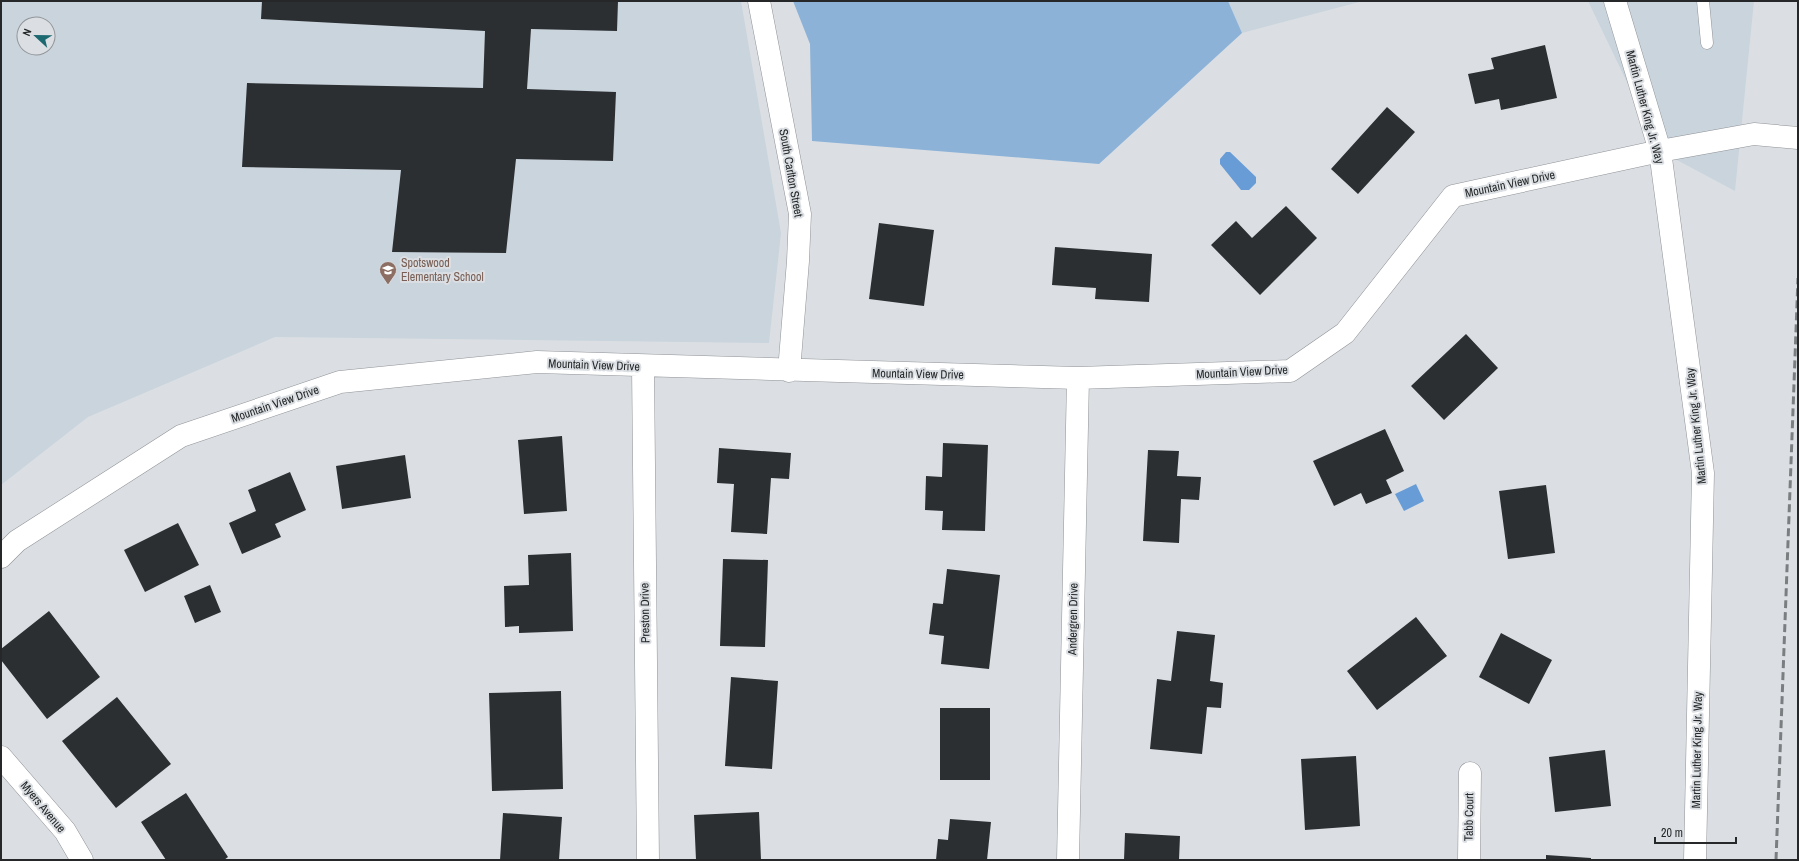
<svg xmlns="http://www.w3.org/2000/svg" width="1799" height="861" font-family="'Archivo Narrow',sans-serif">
<rect width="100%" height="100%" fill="#dbdfe3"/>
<path fill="#cad4dd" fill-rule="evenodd" d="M1 1H741L781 233 769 343 275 337 88 417 1 485ZM24 24H48V48H24Z
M1228 1H1363L1242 33Z
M1588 1H1754L1735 191 1660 151Z"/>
<path fill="#8cb2d8" d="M793 1H1228L1242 33 1099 164 812 141 810 44Z"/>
<path fill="#689cd7" d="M1226 152H1230L1256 177V183L1249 190H1241L1220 164V159Z
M1416 484 1424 501 1404 511 1395 494Z"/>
<path fill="#2c2f32" d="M262 1H618L617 31 531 29 527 89 616 92 613 161 516 159 506 253 392 252 401 170 242 167 247 83 483 88 485 31 261 19Z
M1545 45 1557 98 1501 110 1499 99 1475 104 1468 74 1494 69 1491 58Z
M1387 107 1415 132 1358 194 1331 169Z
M1286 206 1317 238 1260 295 1211 245 1236 221 1252 238Z
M879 223 934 230 924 306 869 299Z
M1055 247 1152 254 1149 302 1095 299 1096 288 1052 285Z
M1466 334 1498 368 1444 420 1411 386Z
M1385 429 1404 471 1386 480 1392 493 1366 504 1361 493 1334 506 1313 461Z
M562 436 567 511 524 514 518 440Z
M943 443 988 445 985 531 942 530 943 511 925 510 926 476 942 477Z
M719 448 791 453 789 479 771 478 767 534 731 532 734 484 717 483Z
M1148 450 1179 451 1177 476 1201 477 1199 500 1181 499 1179 543 1143 541Z
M405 455 411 498 342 509 336 466Z
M290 472 306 510 275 524 281 537 242 554 229 523 256 511 248 490Z
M1546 485 1555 553 1508 559 1499 491Z
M178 523 199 565 145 592 124 550Z
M571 553 573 631 519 633V626L505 627 504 586 529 585 528 555Z
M723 559 768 560 765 647 720 646Z
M947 569 1000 575 989 669 941 664 944 636 929 634 933 603 943 604Z
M210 585 221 612 195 623 184 596Z
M49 611 100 677 47 719 1 660V649Z
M1416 617 1447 656 1377 710 1347 671Z
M1177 631 1215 635 1210 681 1223 683 1221 708 1207 707 1202 754 1150 749 1157 679 1171 681Z
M1501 633 1552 660 1529 704 1479 677Z
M731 677 778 681 772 769 725 766Z
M561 691 563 789 492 791 489 693Z
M117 697 171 764 116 808 62 741Z
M940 708H990V780H940Z
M1605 750 1611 806 1555 812 1549 757Z
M1356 756 1360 826 1305 830 1301 759Z
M186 793 228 857 224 860H166L141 822Z
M759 812 761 860H696L694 815Z
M503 813 562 817 559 860H500Z
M950 819 991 822 987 860H936L938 839 948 840Z
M1125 833 1180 836 1179 860H1124Z
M1546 855 1591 858V860H1546Z"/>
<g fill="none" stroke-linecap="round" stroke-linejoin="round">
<defs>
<path id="lane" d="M1703 1 1707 43"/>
<path id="street" d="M759 1 800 214 798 261 789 371
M643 367 648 860
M1 557 17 541 181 436 340 382 537 362 1078 378 1290 371 1345 333 1453 196 1660 151 1754 134 1798 138
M1 757 65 831 82 860
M1068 860 1078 378
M1469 860 1470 773"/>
<path id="secondary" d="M1615 1 1660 151 1703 473 1695 860"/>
</defs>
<use href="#lane" stroke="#8f9296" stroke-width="13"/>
<use href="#street" stroke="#8f9296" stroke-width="23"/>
<use href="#secondary" stroke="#8f9296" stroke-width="23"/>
<use href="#lane" stroke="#fff" stroke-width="12"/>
<use href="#street" stroke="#fff" stroke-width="22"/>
<use href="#secondary" stroke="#fff" stroke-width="22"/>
<path stroke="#7b7e80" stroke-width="3" stroke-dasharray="8 4" stroke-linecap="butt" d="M1776 860 1798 278"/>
</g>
<defs>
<symbol id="school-pin" viewBox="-11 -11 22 30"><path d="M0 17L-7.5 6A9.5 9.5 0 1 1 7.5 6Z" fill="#8d6e63" stroke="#dbdfe3"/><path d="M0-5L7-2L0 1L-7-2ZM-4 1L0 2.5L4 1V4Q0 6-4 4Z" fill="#fff"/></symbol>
</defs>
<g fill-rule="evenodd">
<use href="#school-pin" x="378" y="260" width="20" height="27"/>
</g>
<g text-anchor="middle" stroke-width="4" stroke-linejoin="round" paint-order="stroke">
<g font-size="12" fill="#252728" stroke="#dbdfe3">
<text transform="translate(1645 107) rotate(75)" y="4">Martin Luther King Jr. Way</text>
<text transform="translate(791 173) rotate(80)" y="4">South Carlton Street</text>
<text transform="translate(1510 184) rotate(-12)" y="4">Mountain View Drive</text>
<text transform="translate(594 365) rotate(2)" y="4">Mountain View Drive</text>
<text transform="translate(1242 372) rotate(-3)" y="4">Mountain View Drive</text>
<text transform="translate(918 374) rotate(1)" y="4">Mountain View Drive</text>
<text transform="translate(275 404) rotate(-19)" y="4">Mountain View Drive</text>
<text transform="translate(1696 426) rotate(-96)" y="4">Martin Luther King Jr. Way</text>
<text transform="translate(645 613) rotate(-91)" y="4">Preston Drive</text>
<text transform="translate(1073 619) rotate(-89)" y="4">Andergren Drive</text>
<text transform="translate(1697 750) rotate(-89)" y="4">Martin Luther King Jr. Way</text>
<text transform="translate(43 807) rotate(50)" y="4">Myers Avenue</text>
<text transform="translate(1469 817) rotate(-89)" y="4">Tabb Court</text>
</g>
<g font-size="12" fill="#785e54" stroke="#dbdfe3" text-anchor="start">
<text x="401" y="267">Spotswood<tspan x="401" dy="14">Elementary School</tspan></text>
</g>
</g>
<rect width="1799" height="861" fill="none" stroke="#252728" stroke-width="4"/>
<g transform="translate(36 36) rotate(292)"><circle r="19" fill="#dbdfe3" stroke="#929598"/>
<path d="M0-3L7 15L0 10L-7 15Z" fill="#1c6870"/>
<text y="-6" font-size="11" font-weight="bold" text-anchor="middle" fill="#252728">N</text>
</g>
<path d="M1655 837v6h81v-6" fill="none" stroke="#252728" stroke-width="2"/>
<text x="1661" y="837" font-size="12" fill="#252728" stroke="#dbdfe3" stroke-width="3" paint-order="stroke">20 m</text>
</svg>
